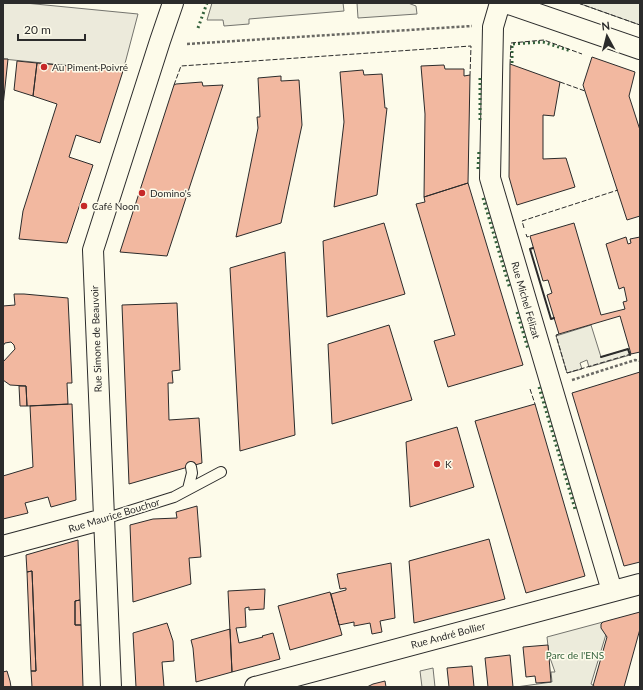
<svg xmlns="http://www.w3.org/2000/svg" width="643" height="690" font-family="Lato,sans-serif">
<rect width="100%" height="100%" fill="#fdfbea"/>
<path fill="#ecebdb" stroke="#74746e" d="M212 3H343L344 11 249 19V24L224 26 223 20H207Z
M357 3H408L416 6 417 14 358 18Z
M578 3H640V25Z
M591 325 601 357 628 349 630 355 589 367 587 360 580 363 582 369 567 373 556 336Z
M603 622 607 631 591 684 597 687H516L552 682 551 672H555L549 655 547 637Z
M433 668 435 687H422L420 671Z"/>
<path fill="#eceadb" stroke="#74746e" d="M3 3H25L138 14 123 71 3 59Z"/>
<path fill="#f2b8a0" stroke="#2b2b2b" d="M592 57 635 72 629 96 640 130V216L627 220 583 85Z
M3 59H8L3 106Z
M17 61 37 63 33 96 14 90Z
M37 63 123 71 100 143 76 135 69 157 93 165 67 243 19 239 23 211 57 104 33 96Z
M510 64 560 82 554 116 543 115V159L566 158 575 187 517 205 509 177Z
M444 65 445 69H464V76L470 75 468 183 424 197 425 114 421 66Z
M363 70 364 75 382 74 385 108H387L377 195 334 207 344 122 340 72Z
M281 76V81L299 80 302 125 281 223 236 237 258 128 257 117H260L258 78Z
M202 82 203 86 223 85 167 256 120 252 174 85 176 84Z
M468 183 523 365 448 387 434 341 455 335 416 204 425 202 424 197Z
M384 223 405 294 327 317 323 241Z
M574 223 601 315 625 309 623 302 627 301 624 287 619 289 606 244 626 237 628 244 631 243 630 239 640 237V352L631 354 620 316 559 334 547 295 552 293 548 280 543 281 530 236Z
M285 252 295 435 240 451 230 268Z
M14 294H24L68 298 72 383H67L68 404 27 406 26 386 10 385 3 380V362L15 349 14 345 11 342 5 343 3 346V306L15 305Z
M177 303 180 370 172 371 173 383H168L169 420 199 418 202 463 129 484 122 305Z
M389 325 412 400 332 424 328 344Z
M640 372V562L624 566 572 393Z
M19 386H26L27 406H20Z
M72 404 76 500 51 507 48 497 25 503 28 513 3 519V476L33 467 30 406Z
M535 404 585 576 526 593 475 421Z
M457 427 474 487 410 507 406 442Z
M197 506 201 557 189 558 191 584 133 602 130 525 153 519 177 518 176 512Z
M489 539 505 599 414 623 409 561Z
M78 540 80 600 75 601V625H81L83 687H32L31 671H36L32 571 27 572 26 555Z
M391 563 395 618 380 621 382 632 372 634 370 623 354 626V622L339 625 331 594 346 590V588L340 589 337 574Z
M32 571 36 671H31L27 572Z
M265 589 264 609 249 610V607L245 608 246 627 236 628 239 643 263 637 262 636 273 633 280 659 232 672 228 591Z
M330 592 342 635 290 650 278 606Z
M80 600 81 625H75V601Z
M640 612V629L624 687H597L593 686 607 637 601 628V624L603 622Z
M167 623 173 641 174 661 162 662 164 687H136L133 633Z
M230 629 232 672 196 682 193 648 191 640Z
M548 645 551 682 536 683 535 676 526 677 523 647Z
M510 655 513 687H488L485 658Z
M472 666 474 687H449L447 668Z
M7 671 10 681 11 687H3V672Z
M385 681 386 687H367L373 684Z"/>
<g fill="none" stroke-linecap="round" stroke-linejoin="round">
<defs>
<path id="service" d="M188 489 192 473 191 467
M104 519 174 497 221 472"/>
<path id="minor" d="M500 3 493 27 490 178 612 591
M506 3 640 49
M3 546 104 519
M111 687 93 250 160 41 173 3
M255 687 640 584"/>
</defs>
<use href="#service" stroke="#2b2b2b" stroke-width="12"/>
<use href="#minor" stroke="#2b2b2b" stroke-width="22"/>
<path stroke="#6a6964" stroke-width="2.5" stroke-dasharray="3 2" stroke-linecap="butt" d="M187 44 472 26
M572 380 635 360 640 361"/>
<use href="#service" stroke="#fdfbea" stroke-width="10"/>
<use href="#minor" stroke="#fdfbea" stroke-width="20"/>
<path stroke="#34623c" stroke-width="3" stroke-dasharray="2 3" stroke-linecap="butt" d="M198 28 207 3
M512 63V44L543 42 571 51
M480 120V77
M478 169 479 149
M483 198 510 289
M517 312 528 349
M539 387 575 509"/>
<path stroke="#2b2b2b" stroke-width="1" stroke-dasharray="5 2" stroke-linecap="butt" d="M578 3 640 25
M510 64 511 43 544 40 582 54
M560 82 585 91
M174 85 181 66 471 46 470 75
M524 228 522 221 618 190
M526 234 527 237 530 236
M559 334 556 335 567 373 631 354
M530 389 535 404"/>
<path stroke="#2b2b2b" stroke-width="2" d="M533 248 530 249 551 319 554 318
M601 357 628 349 630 355"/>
</g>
<g fill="#c62828" stroke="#fdfbea" stroke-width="1.5">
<circle cx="44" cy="67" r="4"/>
<circle cx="142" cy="193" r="4"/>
<circle cx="84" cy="206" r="4"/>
<circle cx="437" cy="464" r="4"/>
</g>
<g text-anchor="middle" stroke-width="3" stroke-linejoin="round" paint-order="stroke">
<g font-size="10" fill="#2b2b2b" stroke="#fdfbea" text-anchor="start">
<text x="52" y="71">Au Piment Poivré</text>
<text x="150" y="197">Domino's</text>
<text x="92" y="210">Café Noon</text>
<text x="445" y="468">K</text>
</g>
<g font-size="10" fill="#2b2b2b" stroke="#fdfbea">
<text transform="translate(526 300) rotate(74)" y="4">Rue Michel Félizat</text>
<text transform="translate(96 339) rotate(-92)" y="4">Rue Simone de Beauvoir</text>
<text transform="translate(114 515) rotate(-17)" y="4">Rue Maurice Bouchor</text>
<text transform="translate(448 635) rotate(-15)" y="4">Rue André Bollier</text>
</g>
<g font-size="10" fill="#34623c" stroke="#fdfbea">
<text x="575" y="659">Parc de l'ENS</text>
</g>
</g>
<rect width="643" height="690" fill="none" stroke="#2b2b2b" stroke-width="8"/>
<g transform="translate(607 36) rotate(353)" stroke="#fdfbea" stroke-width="3" paint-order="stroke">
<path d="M0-3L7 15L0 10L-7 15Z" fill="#2b2b2b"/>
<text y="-6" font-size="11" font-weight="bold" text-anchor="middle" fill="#2b2b2b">N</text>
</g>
<path d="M18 34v6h67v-6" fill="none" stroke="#2b2b2b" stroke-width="2"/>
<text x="24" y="34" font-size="12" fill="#2b2b2b" stroke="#fdfbea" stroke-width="3" paint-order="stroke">20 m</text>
</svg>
